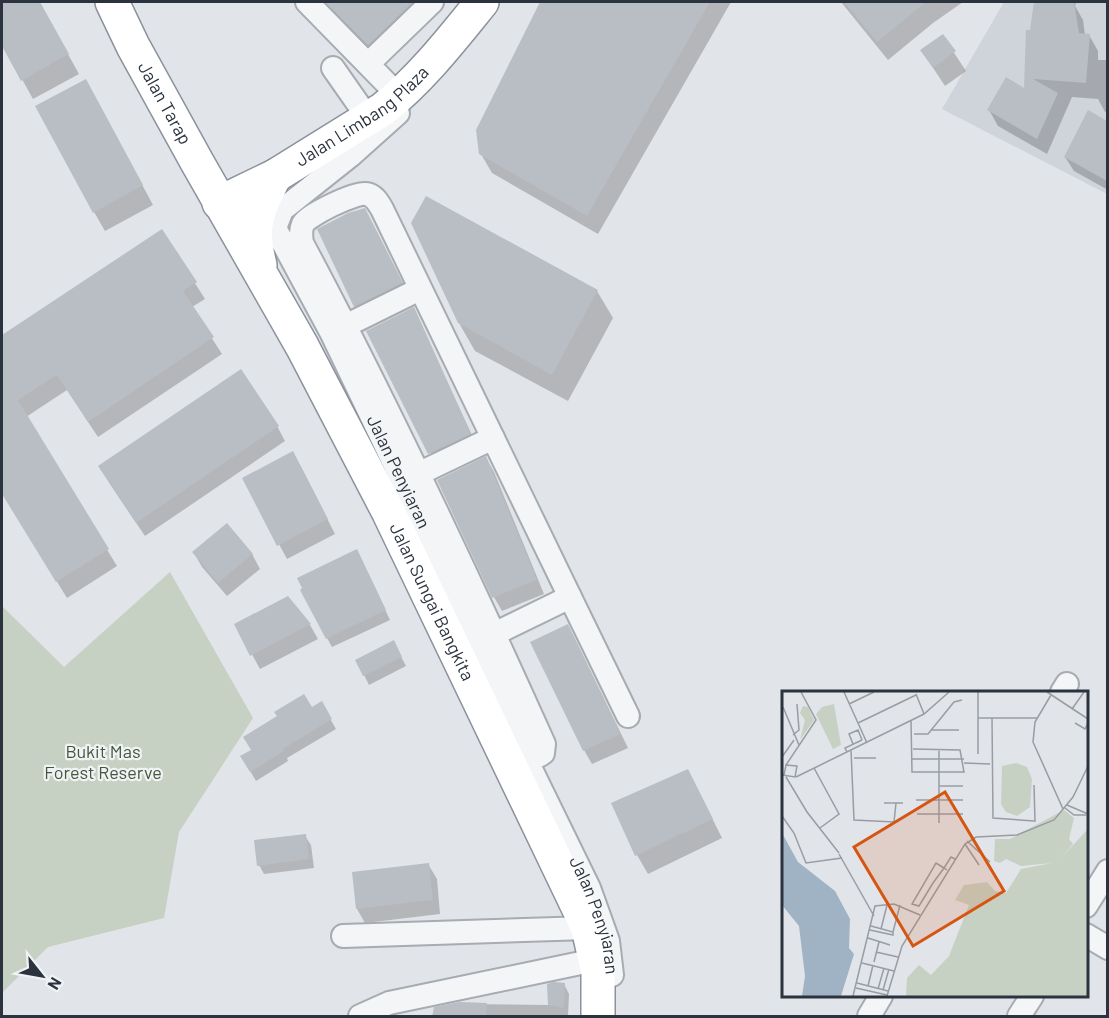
<svg xmlns="http://www.w3.org/2000/svg" width="1109" height="1018" font-family="Barlow,sans-serif">
<rect width="100%" height="100%" fill="#e1e4e8"/>
<path fill="#cfd3da" d="M1004 2H1107V194L942 109Z"/>
<path fill="#c7d1c3" d="M170 572 253 718 179 832 164 918 48 947 2 993V606L64 667Z"/>
<path fill="#0003" d="M2 2H39L79 74 33 99 2 43Z
M328 2H441L378 61 337 19Z
M542 2H731L598 234 492 173 481 154 478 130Z
M841 2H963L933 23 888 60Z
M1035 2H1076L1075 6 1083 20 1085 35H1089L1098 51V60H1108V111L1105 112 1098 99 1072 97 1047 154 998 126 989 110 1026 90Z
M943 36 966 71 945 86 922 51Z
M96 99 153 205 105 231 94 212Z
M1088 112 1108 123V190L1074 171 1065 157Z
M372 224 410 297 363 320 355 306Z
M162 231 205 299 192 307 222 354 98 437 67 390 26 417 117 566 67 598 2 492V336Z
M597 291 613 318 568 401 475 351 459 323Z
M413 309 478 448 438 468 368 331Z
M277 426 285 441 145 536 108 481Z
M486 458 494 472 544 594 502 611 494 597Z
M301 467 335 534 287 559 244 479Z
M194 553 252 554 260 569 227 596 202 567Z
M362 561 390 620 332 647 327 638Z
M288 598 310 625 318 639 260 669 236 625Z
M575 640 628 748 592 764 584 750Z
M398 651 406 666 369 685 357 661Z
M321 703 336 729 287 758 288 761 256 781 242 757Z
M698 790 722 838 648 874 637 855Z
M305 836 311 845 314 868 264 874 259 865Z
M428 864 437 879 440 914 365 923 357 909Z
M564 984 569 994 568 1016H434L459 1004 549 1005 548 985Z"/>
<path fill="#b9bdc4" d="M2 2H40L69 54 21 81 2 46Z
M325 2H413L368 45Z
M540 2H710L587 216 479 154 476 130Z
M844 2H926L877 42Z
M1034 2H1074L1079 33 1090 34 1086 83 1033 79 1058 93 1037 139 987 110 1006 77 1024 88 1026 30H1030Z
M943 34 956 51 933 68 920 50Z
M86 79 143 185 93 213 35 106Z
M1088 110 1107 121V181L1064 157Z
M426 196 598 290 552 375 458 323 411 223Z
M365 208 403 283 354 307 317 229 348 213Z
M162 229 197 282 183 291 214 337 88 422 57 375 18 400 109 549 56 582 2 494V335Z
M414 307 471 434 428 454 366 331Z
M241 369 279 426 136 523 98 466Z
M293 451 328 519 277 546 242 478Z
M486 456 537 580 492 598 437 480Z
M227 523 253 554 218 583 192 552Z
M357 549 386 610 326 639 300 590 302 588 297 578Z
M288 596 311 624 250 656 234 624Z
M568 624 621 734 583 751 530 642Z
M394 640 402 657 363 676 355 660Z
M304 694 312 707 322 701 332 719 283 749 284 751 250 772 240 756 251 750 243 737 277 716 274 712Z
M688 769 713 819 635 856 611 803Z
M306 834 309 859 257 866 254 840Z
M429 863 433 900 356 909 352 872Z
M554 982 565 983 564 1008 548 1005 547 984Z
M459 1002 487 1003 486 1017H432L434 1007Z"/>
<g fill="none" stroke-linecap="round" stroke-linejoin="round">
<defs>
<g id="street">
<path d="M307 2 399 96"/>
<path d="M368 64 432 2"/>
<path d="M333 68 368 118"/>
<path id="s1" d="M398 113 350 156 282 210 275 228 331 332 492 667 527 761 589 888 608 941 612 975"/>
<path d="M333 332 420 289"/>
<path d="M418 474 493 438"/>
<path d="M570 597 628 716"/>
<path d="M455 653 570 597 382 209C378 202 374 195 366 194 355 192 308 215 303 224 300 231 301 236 302 243 389 406 468 575 544 744L543 753 540 755 511 769"/>
<path d="M1062 692 1067 684"/>
<path d="M1086 906 1108 871"/>
<path d="M1086 935 1108 948"/>
<path d="M343 936 588 928"/>
<path d="M360 1016 389 1003 595 960"/>
<path d="M869 1016 881 996"/>
<path d="M1019 1016 1032 996"/>
</g>
<g id="highway">
<path id="s2" d="M112 2 133 46 197 162 302 346 389 513 588 928 598 972V1016"/>
<path id="s3" d="M219 203 275 176 383 109C421 79 452 39 482 2"/>
<path d="M260 265C250 226 257 211 275 176"/>
</g>
</defs>
<use href="#street" stroke="#a7abb2" stroke-width="26"/>
<use href="#highway" stroke="#8a929d" stroke-width="36"/>
<use href="#street" stroke="#f3f5f7" stroke-width="22"/>
<use href="#highway" stroke="#fff" stroke-width="33"/>
</g>
<g text-anchor="middle" stroke-width="4.5" stroke-linejoin="round" paint-order="stroke">
<g font-size="18" fill="#2b333e" stroke="#f0f3f6">
<text dy="6" stroke="none"><textPath href="#s2" startOffset="114">Jalan Tarap</textPath></text>
<text dy="6" stroke="none"><textPath href="#s3" startOffset="168">Jalan Limbang Plaza</textPath></text>
<text dy="6" stroke="none"><textPath href="#s1" startOffset="444">Jalan Penyiaran</textPath></text>
<text dy="6" stroke="none"><textPath href="#s2" startOffset="680">Jalan Sungai Bangkita</textPath></text>
<text dy="6" stroke="none"><textPath href="#s1" startOffset="930">Jalan Penyiaran</textPath></text>
</g>
<g font-size="18" fill="#41583a" stroke="#f0f3f6">
<text x="103" y="758">Bukit Mas<tspan x="103" dy="21">Forest Reserve</tspan></text>
</g>
</g>
<g transform="translate(782 691)">
<rect width="306" height="306" fill="#e1e4e8"/>
<path d="M52 13 59 54 51 58 34 23 40 16ZM21 15 26 16 32 29 18 49 23 29 18 22ZM234 72 245 76 250 88 248 116 235 125 224 121 219 113 220 75ZM282 119 292 127 287 148 291 153 278 168 306 138V305H124L125 287 137 274 149 284 167 265 187 214 173 209 182 194 205 191 213 200 224 202 239 178 270 172 239 175 224 168 218 172 212 170 213 148H228Z" fill="#c7d1c3"/>
<path d="M0 142 16 171 53 200 68 228 67 257 72 263 59 305H20L23 285 17 235 0 214Z" fill="#9fb3c5"/>
<path fill="none" stroke="#9fb3c5" stroke-width="3" d="M0 161 51 244 62 250M0 164 53 246"/>
<path fill="none" stroke="#989da4" stroke-width="1.5" d="M62 1 85 52M196 1V63M265 1 306 28M134 3 142 23M269 4 253 31 251 51 281 118M67 13 92 1M1 16 17 54M290 18 302 1M196 27H256M210 27 211 127 252 130M129 30 130 81H182L178 59 131 58M76 32 134 4M293 32 303 38 306 32M150 39H177M132 43H146L172 11 180 9M11 44 17 39 15 13M71 53 67 43 76 39 80 49M69 59 72 129 112 131 114 112M65 61 63 57 80 49M0 66 12 49M72 67H94M129 68H182M182 72 208 73M4 74 34 29 19 1M32 77 57 123 38 137M0 84 13 86 15 75 4 74 2 84M4 86 25 121 57 162M14 86 142 23 167 1M252 94 253 131M157 95H181M134 109H181M102 112H121M285 114 306 123M283 117 292 124H304M135 123H181M0 125 12 142 24 172 60 167M157 132V58M185 150 208 171M183 153 197 174M57 163 92 225M165 179 162 177 154 172 130 213 137 215 151 192 162 177 169 166 173 168M99 238 105 214M88 239 111 244V241L89 235M111 241 118 214M86 247 108 254M94 261 116 266M92 271 97 251M80 272 112 280M75 292 106 300M86 295 91 274M74 297 105 304M96 298 102 277M101 299 107 278M71 305 93 215 112 213 138 224M105 305 120 255 183 153 194 146 235 144 272 129 291 106 306 75"/>
<path fill="#d55511" fill-opacity="0.15" stroke="#d55511" stroke-width="3" d="M163 101 222 200 131 255 72 156Z"/>
<rect width="306" height="306" fill="none" stroke="#2b333e" stroke-width="3"/>
</g>
<rect width="1109" height="1018" fill="none" stroke="#2b333e" stroke-width="6"/>
<g transform="translate(42 976) rotate(121)" stroke="#f0f3f6" stroke-width="4.5" paint-order="stroke">
<path d="M0-4.5L10 22L0 15L-10 22Z" fill="#2b333e"/>
<text y="-9" font-size="16" font-weight="bold" text-anchor="middle" fill="#2b333e">N</text>
</g>
</svg>
